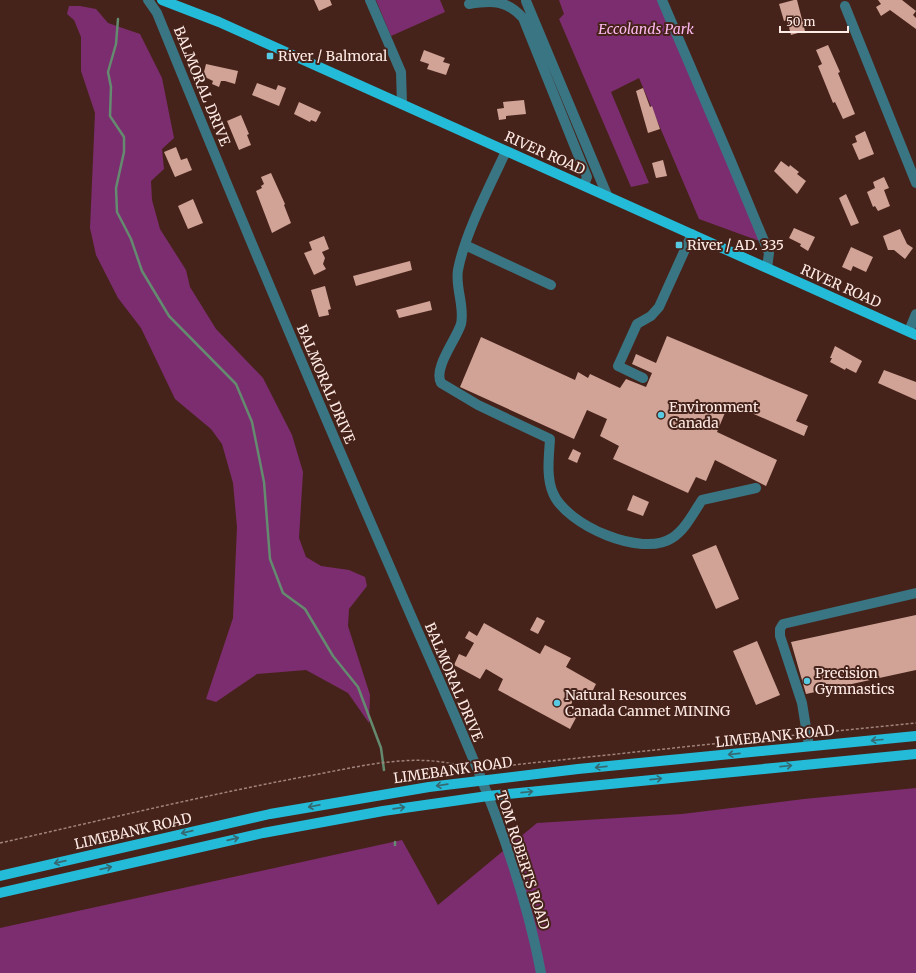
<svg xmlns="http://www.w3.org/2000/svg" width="916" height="973" font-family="Merriweather,serif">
<rect width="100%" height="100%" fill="#46231a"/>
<path fill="#7c2d6f" d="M376 0H440L445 12 391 36Z
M559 0H663L762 242 699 219 639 78 611 92 649 183 631 187 559 19 564 14Z
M69 6H80L96 9 108 23 140 34 162 78 174 138 162 149 164 169 151 181 152 200 160 229 186 270 190 287 216 329 263 378 292 435 303 472 299 538 306 557 321 566 349 570 365 577 367 586 349 609 348 626 370 695 369 723 348 693 306 670 257 674 216 702 206 699 233 618 237 527 233 483 222 444 211 429 175 399 141 328 118 298 96 255 90 228 95 113 81 71V37L74 20 67 14Z
M916 788V973H0V928L402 840 438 905 537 823 682 814 804 799Z"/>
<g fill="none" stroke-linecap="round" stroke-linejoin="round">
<path stroke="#648a6f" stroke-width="2.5" d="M118 19 116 44 108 72 111 87 110 116 124 137V152L116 188 117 212 131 239 142 271 169 316 236 384 252 422 264 482 270 559 283 593 305 609 333 656 358 687 381 748 384 770
M395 842V845"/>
</g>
<path fill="#d1a397" d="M314 0H330L332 5 319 11Z
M794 0H797L805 31 791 35 787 20 784 21 779 4Z
M878 0H902L916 11 913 15 916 18V29L890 10 881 16 876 7 881 4Z
M828 45 840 72 838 73 855 114 843 119 835 102 833 103 818 66 822 64 816 50Z
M424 50 445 58 443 62 450 64 446 75 427 69 429 64 420 61Z
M206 64 238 71 235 84 225 81H221L219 87 212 84 213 81 203 76Z
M257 83 276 90 278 85 286 88 279 106 252 95Z
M643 88 650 107 652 106 660 129 648 133 636 91Z
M524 100 526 114 506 116V119L499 120 497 109 504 108 503 102Z
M299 102 321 112 316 122 311 120 310 122 294 114Z
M241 115 249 134 247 135 251 145 239 150 227 121Z
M865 131 874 154 859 160 852 144 857 142 855 136Z
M176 147 181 160 187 158 192 170 175 177 164 152Z
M663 160 667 176 656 178 652 163Z
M781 161 789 167 790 165 799 172 797 174 806 181 797 194 774 171Z
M271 173 285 204 284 205 291 223 272 233 256 191 262 188 261 186 264 184 261 177Z
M884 177 889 188 884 190 890 206 878 211 875 206 873 207 867 192 875 188 873 182Z
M846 194 859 223 851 226 839 198Z
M193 199 203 223 188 229 178 206Z
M794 228 815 237 808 251 800 246 801 244 789 238Z
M900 229 907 244 913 248 905 259 894 250H888L883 236Z
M324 236 329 249 322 252 325 258 323 264 326 269 314 275 304 253 312 250 309 242Z
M851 247 873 257 866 272 853 266 851 271 842 267Z
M410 261 412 270 356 286 353 276Z
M325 286 331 309 328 310 329 315 319 317 311 290Z
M430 301 432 310 399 318 396 310Z
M667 336 808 395 796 421 808 426 804 436 729 403 717 432 777 460 766 486 715 460 706 481 696 477 688 493 613 459 619 446 600 436 607 419 587 410 574 439 460 387 481 337 575 380 578 372 588 378 590 374 620 388 626 379 646 387 652 373 632 364 636 354 656 363Z
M835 346 862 361 856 373 846 368 845 370 830 362 832 358H830Z
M884 370 916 382V400L878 383Z
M573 449 581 453 577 463 568 459Z
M633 495 649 502 643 516 627 510Z
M716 545 739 599 716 609 692 555Z
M916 615V670L806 694 791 642Z
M537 617 545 621 538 634 530 630Z
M484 623 540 654 545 645 571 658 566 667 596 684 587 702 575 696 568 711 577 716 570 729 498 690 503 679 486 669 480 679 454 665 459 654 466 657 474 643 465 638 469 631 477 636Z
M757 641 780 695 756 705 733 651Z"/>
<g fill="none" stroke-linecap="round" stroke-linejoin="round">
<path stroke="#9f837c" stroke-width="1.5" stroke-dasharray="3 2" stroke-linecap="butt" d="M816 733 916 723
M503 766 797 735
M0 843C103 820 205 795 308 776 358 767 409 753 458 765"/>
<path stroke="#3a7583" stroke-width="10" d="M148 0 157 13C233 201 312 388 393 574 448 704 515 834 541 973
M370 0 401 72 402 104
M662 0 730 159 769 253 767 268
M526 1 607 195
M469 4C492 0 507 0 523 18L587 177 584 185
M845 6 916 183
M506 151C490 186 465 233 458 270 455 288 465 306 461 324 456 340 433 368 441 383L478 405 550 439C549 456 546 477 553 493 566 525 642 558 672 538 685 530 694 512 702 500L756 488
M465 245 551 285
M909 331 916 314
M643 378 618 366 637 324 651 316 659 307 692 234
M809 746 802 703 780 636V629L783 624 916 593"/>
<path stroke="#24bbd8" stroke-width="10" d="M162 0 219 22 916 335
M0 876 270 814 429 787 578 769 916 736
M0 893 263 833 383 811 488 796 916 754"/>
</g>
<defs><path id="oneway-shaft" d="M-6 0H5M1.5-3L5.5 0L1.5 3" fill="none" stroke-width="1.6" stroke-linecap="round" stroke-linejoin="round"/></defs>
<g stroke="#37676f">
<use href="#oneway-shaft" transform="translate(877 740) rotate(175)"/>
<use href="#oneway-shaft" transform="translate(734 754) rotate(174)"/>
<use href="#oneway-shaft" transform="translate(786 766) rotate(-6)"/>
<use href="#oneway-shaft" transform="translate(601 767) rotate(174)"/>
<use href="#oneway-shaft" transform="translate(656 779) rotate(-6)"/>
<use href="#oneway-shaft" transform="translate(442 785) rotate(172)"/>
<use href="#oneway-shaft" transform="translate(527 792) rotate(-6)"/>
<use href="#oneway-shaft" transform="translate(314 806) rotate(169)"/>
<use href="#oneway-shaft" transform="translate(399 808) rotate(-8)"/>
<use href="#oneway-shaft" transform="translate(187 832) rotate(167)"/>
<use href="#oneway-shaft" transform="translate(233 839) rotate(-13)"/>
<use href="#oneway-shaft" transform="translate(60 862) rotate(167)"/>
<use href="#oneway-shaft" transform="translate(106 868) rotate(-13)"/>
</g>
<g fill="#57c9e2" stroke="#46231a" stroke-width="1.5">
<rect x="266" y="52" width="8" height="8" rx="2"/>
<rect x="675" y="241" width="8" height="8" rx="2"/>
<circle cx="661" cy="415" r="4"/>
<circle cx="807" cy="681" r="4"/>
<circle cx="557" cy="703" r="4"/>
</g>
<g text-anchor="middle" stroke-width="4" stroke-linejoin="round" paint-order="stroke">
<g font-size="14" font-style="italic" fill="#fdb8ee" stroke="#46231a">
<text x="646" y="34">Eccolands Park</text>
</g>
<g font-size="14" fill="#ffebe6" stroke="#46231a" text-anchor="start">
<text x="278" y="61">River / Balmoral</text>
<text x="687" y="250">River / AD. 335</text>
<text x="669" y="412">Environment<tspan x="669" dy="16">Canada</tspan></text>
<text x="815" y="678">Precision<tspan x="815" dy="16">Gymnastics</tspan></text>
<text x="565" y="700">Natural Resources<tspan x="565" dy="16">Canada Canmet MINING</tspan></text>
</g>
<g font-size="14" fill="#ffebe6" stroke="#46231a">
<text transform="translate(202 86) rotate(68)" y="5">BALMORAL DRIVE</text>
<text transform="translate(545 153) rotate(24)" y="5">RIVER ROAD</text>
<text transform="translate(841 286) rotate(24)" y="5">RIVER ROAD</text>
<text transform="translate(326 384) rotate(67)" y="5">BALMORAL DRIVE</text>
<text transform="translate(454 682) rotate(67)" y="5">BALMORAL DRIVE</text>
<text transform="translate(775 736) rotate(-6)" y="5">LIMEBANK ROAD</text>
<text transform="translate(453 770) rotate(-8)" y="5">LIMEBANK ROAD</text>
<text transform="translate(133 831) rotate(-13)" y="5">LIMEBANK ROAD</text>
<text transform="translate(523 860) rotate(72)" y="5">TOM ROBERTS ROAD</text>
</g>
</g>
<path d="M780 26v6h68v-6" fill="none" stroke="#ffebe6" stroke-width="2"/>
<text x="786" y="26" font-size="12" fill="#ffebe6" stroke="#46231a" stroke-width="3" paint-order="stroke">50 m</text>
</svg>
